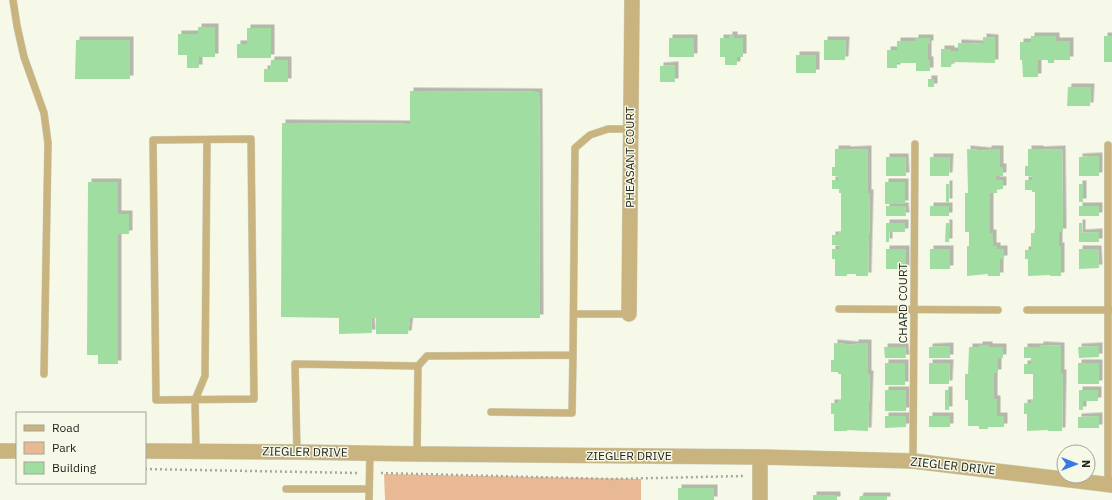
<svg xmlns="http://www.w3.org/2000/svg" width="1112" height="500" font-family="'IBM Plex Sans',sans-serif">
<defs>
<filter id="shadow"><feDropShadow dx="3.5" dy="-3.5" stdDeviation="0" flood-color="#0004"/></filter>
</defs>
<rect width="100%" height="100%" fill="#f6f9e8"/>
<path fill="#e9b995" d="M384 474 641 479V500H385Z"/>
<path fill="#a0dda1" filter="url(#shadow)" d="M198 27H215V57H199V68H187V55H178V34H198Z
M247 28H271V58H237V44H247Z
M729 35H734V38H743V57H737V65H725V57H720V38H729Z
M1031 36H1056V41H1070V60H1054V63H1048V60H1038V77H1023L1022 60H1020V42H1031Z
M1104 36H1112V62H1104Z
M983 37 995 38V63L952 62 951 67H941V49H951V51H958V43L983 44Z
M669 38H694V57H669Z
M915 38H930V44H928V60H930V71H916V63H897V68H887V50H897V41H915Z
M76 40H130V79H75Z
M824 40H846L845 60H824Z
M796 55H816V73H796Z
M271 60H288V82H264V69H270Z
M675 65V82H660V66Z
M928 79H934V87H928Z
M1068 87H1091L1090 106H1067Z
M410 91 539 92 540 318H410L408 334H376V318H371L372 333 339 334V318L281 317 282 123 410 124Z
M835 149H847V150L868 149V193H870L868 276H856V274H847V276H835V259H832V249H839V245H832V235H838V232H841V193H839V189H832V180H838V176H832V167H835Z
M967 149 988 151V149H1000V167H1003V176H996V180H1003V189H997V193H990V233H993V246H997V249H1004V259H1000V276H988V274L967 276V246H969V232H965V193H968Z
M1028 149H1040V150L1062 149 1063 232H1059V246H1061V276H1050V275L1028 276V259H1025V250H1031V233H1035V192H1032V190H1025V180H1032V176H1025V166H1028Z
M1099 156V176H1079V157Z
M886 157H905L906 176H886Z
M930 157H950L949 176H930Z
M88 182H118V214H129V234H118V364H98V355H87Z
M885 182H905V204H885Z
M946 184H949V202H946Z
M1079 184H1083V202H1079Z
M886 206H905L906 216H886Z
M930 206H949V216H930Z
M1079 206H1099V216H1079Z
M886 223H905V232H889V242H886Z
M946 223H949V242H945Z
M1079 223H1082V233L1099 232V242H1079Z
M886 249H906V269H886Z
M930 249H950V269H930Z
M1079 249H1098L1099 268 1079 269Z
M834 343 855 345V343H868V374H870L868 431 847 430V431H834V414H831V403H838V400H841V374H838V372H831V360H834Z
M979 345H989V347H1003V358H998V373H994V399H997V416H1004V427H988V429H979V426H968V400H965V374H968L969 347H979Z
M1040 345 1061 346V373H1063L1062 431H1048V430L1027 431V414H1024V403H1031V400H1033V374H1024V364H1031V358H1024V347H1040Z
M950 346V358H929V347Z
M1099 346V357L1079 358 1078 347Z
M884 347H905L906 358H885Z
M885 363H905V385H885Z
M929 363H950L949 384H929Z
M1078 363H1099V384H1078Z
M885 390H906V411H885Z
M945 390H949V410H945Z
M1079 390H1098V401H1083V410H1079Z
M885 416H906V427L885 428Z
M929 416H950V427H929Z
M1099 416V428H1078V417Z
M678 488H714V500H678Z
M813 495H837V500H813Z
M860 496H887V500H859Z"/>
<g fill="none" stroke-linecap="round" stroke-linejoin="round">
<defs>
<path id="lane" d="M13 0 17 26 24 57 44 113 48 143 44 374
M251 139 254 399 156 400 153 140Z
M1108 145V485
M839 309 998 310
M1027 310H1111
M574 314H629
M418 366 427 356 573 355 575 148 590 135 608 129H630
M491 412 572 413 573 355
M196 451 195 400 205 376 207 140
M297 452 295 364 418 366 417 454
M913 461 915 144
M286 489H369
M369 500 370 453"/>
<path id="street" d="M629 314 632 0
M0 451H17
M145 451 297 452 417 454 760 457 913 461 1112 485
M760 500V457"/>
</defs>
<use href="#lane" stroke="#d0d3c4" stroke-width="8"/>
<use href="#street" stroke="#d0d3c4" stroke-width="16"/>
<path stroke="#a7a99d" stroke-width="2.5" stroke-dasharray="2 3" stroke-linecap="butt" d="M145 469 358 473
M381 473 612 479 744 476"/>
<use href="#lane" stroke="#c9b37e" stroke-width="7"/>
<use href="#street" stroke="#c9b37e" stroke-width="15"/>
</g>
<g text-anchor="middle" stroke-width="3" stroke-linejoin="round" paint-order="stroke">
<g font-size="12" fill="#24251f" stroke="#f6f9e8">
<text transform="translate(630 157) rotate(-90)" y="4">PHEASANT COURT</text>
<text transform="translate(903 303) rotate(-90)" y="4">CHARD COURT</text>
<text transform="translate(305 452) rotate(1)" y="4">ZIEGLER DRIVE</text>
<text x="629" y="460">ZIEGLER DRIVE</text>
<text transform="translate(953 466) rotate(6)" y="4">ZIEGLER DRIVE</text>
</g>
</g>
<rect x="16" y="412" width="130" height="72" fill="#f6f9e8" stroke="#a2a498"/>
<rect x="24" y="425" width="20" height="6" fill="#c9b37e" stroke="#a2a498"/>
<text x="52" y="432" font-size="12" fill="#24251f">Road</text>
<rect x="24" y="442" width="20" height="12" fill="#e9b995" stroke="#a2a498"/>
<text x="52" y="452" font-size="12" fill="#24251f">Park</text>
<rect x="24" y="462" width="20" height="12" fill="#a0dda1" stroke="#a2a498"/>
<text x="52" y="472" font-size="12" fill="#24251f">Building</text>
<g transform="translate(1076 464) rotate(90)"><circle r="19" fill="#f6f9e8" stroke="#a2a498"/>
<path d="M0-3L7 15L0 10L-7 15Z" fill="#3578e6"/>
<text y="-6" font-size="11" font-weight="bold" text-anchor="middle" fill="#24251f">N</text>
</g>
</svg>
